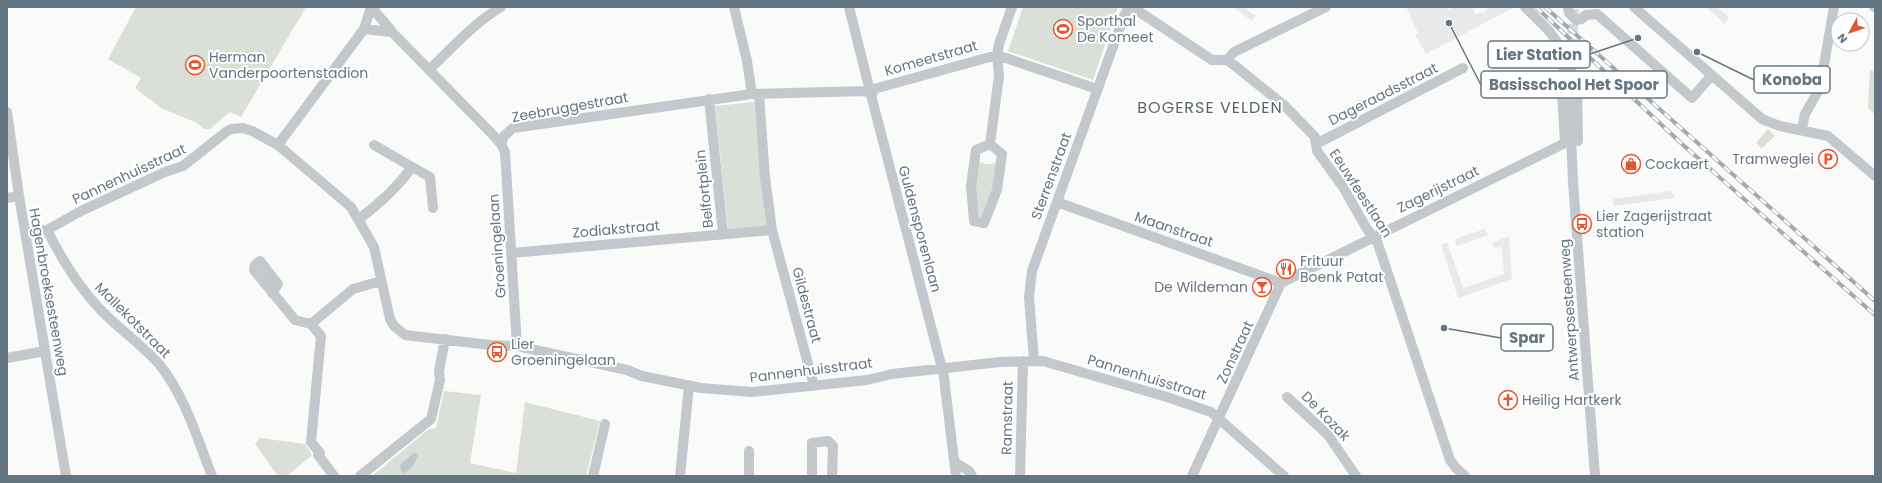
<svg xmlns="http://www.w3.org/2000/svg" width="1882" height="483" font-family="Poppins,sans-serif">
<rect width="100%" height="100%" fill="#fafaf8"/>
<path fill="#e8e9e9" d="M1233 7H1243L1256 16 1252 21Z
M1406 7H1445L1449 10 1452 7H1472L1475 14 1485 12 1489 7H1515L1426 54 1415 35 1418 33Z
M1706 7H1717L1729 17 1725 24Z
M1671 191 1675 198 1614 206 1613 199Z
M1485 229 1488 235 1457 246 1455 239Z
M1509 236 1512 279 1458 298 1441 245 1447 242 1463 288 1504 274 1502 247 1495 248 1492 243Z"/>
<path fill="#dadfd7" d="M136 7H306L241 117 230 112 210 129H204L197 123 161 108 135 88 141 78 108 59Z
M1023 7H1118L1093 80 1008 51Z
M1870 70 1875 71V115L1868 108Z
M754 102 766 226 728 229 715 106Z
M1768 129 1775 136 1762 148 1756 143Z
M976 160C986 165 990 166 999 161L995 190 982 221 976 219 972 187Z
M444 391 481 395 470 463 516 473 525 402 600 421 586 476H372L429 429 436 428Z
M260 438 305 444 312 455 287 476H278L255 444Z"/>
<path fill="#bbc7cb" d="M414 453H417L418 456C414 463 412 470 404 473L401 471 400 465Z"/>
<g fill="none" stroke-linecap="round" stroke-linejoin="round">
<path stroke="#d5d9db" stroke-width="10" stroke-dasharray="10 5" stroke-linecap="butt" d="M1571 64 1574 7"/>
<path stroke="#c3c8cc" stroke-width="10" d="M373 7C377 17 387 23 392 32
M734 7 747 61 752 94
M849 7 869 87 874 89 872 94
M1132 7 1212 60H1227L1234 65 1285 106 1315 137 1317 151 1343 187 1367 229 1377 241 1450 460 1456 468 1465 476
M1525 7 1549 31 1568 57 1573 59
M1568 7 1569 13 1576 20 1581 19 1586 15 1597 14 1692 98 1711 76
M1634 7 1762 119 1780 126 1828 136 1875 176
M1874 7H1875
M364 29 392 32 493 135 501 144 505 152 517 346
M1227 60 1234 52 1326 7
M1571 64 1570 113 1573 182 1595 476
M429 70C452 48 474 23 501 7
M874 89 997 55 1097 89
M1577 89 1578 141
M866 91 871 95 940 361 943 370 956 476
M759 95 765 177 772 230 814 386
M709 99 723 234
M7 112 19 196 66 476
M1803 124 1805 114 1820 88 1834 7
M501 144 504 136 513 128 752 94 866 91
M990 144 1002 154 997 190 984 223 974 221 971 186 976 150Z
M990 144 999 76 997 55 999 44 1012 7
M1316 144 1463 68
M278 145 364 29 371 7
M412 167 430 177 433 208
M7 198 19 196
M1057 202 1281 283
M359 219C379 204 397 188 412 167L374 145
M47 230C63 262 83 294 110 319 126 334 144 347 159 364 185 396 197 438 212 476
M25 233 47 230 81 211 165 172 183 166 226 132 231 129 243 128 252 131 278 145 351 207 374 247 390 319 394 326 405 335 490 345 517 346 627 370 642 376 701 388 752 392 867 380 892 374 1000 362 1043 361 1167 397 1211 412 1284 476
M511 253 772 230
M1281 283 1563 144 1565 142 1562 93 1564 62 1565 58 1568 57
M272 293 278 284 260 261 255 265 254 270 295 320 311 324 321 336 311 442 320 453
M311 324 353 289 381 281
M7 358 45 351
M1034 360 1029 297 1032 271 1124 16 1129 7
M1287 397 1328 435 1356 476
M749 451V476
M318 455 334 476
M956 463 969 471 972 476
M360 476 431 419 440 380 439 371 445 339
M593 476 605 424
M680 476 689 385
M812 476V443L828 441 833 446 832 476
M1020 476 1023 361
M1192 476 1281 283"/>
<defs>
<path id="rail" d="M1536 7 1682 144 1875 315
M1545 7 1875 301"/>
</defs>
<use href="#rail" stroke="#a2aab0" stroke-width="4"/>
<use href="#rail" stroke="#fff" stroke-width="2.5" stroke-dasharray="8" stroke-linecap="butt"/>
</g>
<defs>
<symbol id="stadium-ring" viewBox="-11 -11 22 22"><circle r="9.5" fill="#fff" stroke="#e4572e" stroke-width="1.5"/><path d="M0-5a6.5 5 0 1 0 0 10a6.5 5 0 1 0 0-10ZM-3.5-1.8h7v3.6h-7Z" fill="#e4572e"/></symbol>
<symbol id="parking-ring" viewBox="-11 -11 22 22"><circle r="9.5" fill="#fff" stroke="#e4572e" stroke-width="1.5"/><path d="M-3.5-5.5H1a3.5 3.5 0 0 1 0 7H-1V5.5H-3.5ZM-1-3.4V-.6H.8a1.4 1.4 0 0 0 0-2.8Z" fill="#e4572e"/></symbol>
<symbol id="shop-ring" viewBox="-11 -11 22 22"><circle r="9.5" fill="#fff" stroke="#e4572e" stroke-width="1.5"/><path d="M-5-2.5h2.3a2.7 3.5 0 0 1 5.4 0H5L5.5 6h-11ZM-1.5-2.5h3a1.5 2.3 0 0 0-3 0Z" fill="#e4572e"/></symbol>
<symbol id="bus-ring" viewBox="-11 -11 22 22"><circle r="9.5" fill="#fff" stroke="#e4572e" stroke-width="1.5"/><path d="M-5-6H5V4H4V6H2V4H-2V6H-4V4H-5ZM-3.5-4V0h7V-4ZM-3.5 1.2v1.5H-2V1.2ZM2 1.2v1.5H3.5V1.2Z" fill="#e4572e"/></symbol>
<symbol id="restaurant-ring" viewBox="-11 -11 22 22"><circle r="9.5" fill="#fff" stroke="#e4572e" stroke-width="1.5"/><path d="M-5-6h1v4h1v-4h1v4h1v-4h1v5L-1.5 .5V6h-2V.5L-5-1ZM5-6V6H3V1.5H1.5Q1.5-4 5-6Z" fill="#e4572e"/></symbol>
<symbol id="bar-ring" viewBox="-11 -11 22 22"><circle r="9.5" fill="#fff" stroke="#e4572e" stroke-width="1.5"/><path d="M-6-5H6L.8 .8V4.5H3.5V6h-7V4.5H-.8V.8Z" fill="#e4572e"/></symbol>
<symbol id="church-ring" viewBox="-11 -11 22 22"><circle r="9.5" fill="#fff" stroke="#e4572e" stroke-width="1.5"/><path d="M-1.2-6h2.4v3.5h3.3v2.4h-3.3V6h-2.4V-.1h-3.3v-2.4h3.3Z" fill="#e4572e"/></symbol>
</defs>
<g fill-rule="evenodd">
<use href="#stadium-ring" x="1052" y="18" width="22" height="22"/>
<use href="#stadium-ring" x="184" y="54" width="22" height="22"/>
<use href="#parking-ring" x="1817" y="148" width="22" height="22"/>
<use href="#shop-ring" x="1620" y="153" width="22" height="22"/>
<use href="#bus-ring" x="1571" y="213" width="22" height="22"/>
<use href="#restaurant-ring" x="1275" y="258" width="22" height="22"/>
<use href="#bar-ring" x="1251" y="276" width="22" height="22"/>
<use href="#bus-ring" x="486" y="341" width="22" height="22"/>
<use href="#church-ring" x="1497" y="389" width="22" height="22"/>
</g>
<g text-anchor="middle" stroke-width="4" stroke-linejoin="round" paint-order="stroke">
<g font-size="14" fill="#657683" stroke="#fff" text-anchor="start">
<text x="1077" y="26">Sporthal<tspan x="1077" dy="16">De Komeet</tspan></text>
<text x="209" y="62">Herman<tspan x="209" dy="16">Vanderpoortenstadion</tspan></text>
<text x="1814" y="164" text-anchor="end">Tramweglei</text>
<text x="1645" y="169">Cockaert</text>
<text x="1596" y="221">Lier Zagerijstraat<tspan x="1596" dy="16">station</tspan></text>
<text x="1300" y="266">Frituur<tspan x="1300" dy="16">Boenk Patat</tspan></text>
<text x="1248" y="292" text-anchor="end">De Wildeman</text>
<text x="511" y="349">Lier<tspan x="511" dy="16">Groeningelaan</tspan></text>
<text x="1522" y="405">Heilig Hartkerk</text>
</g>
<g font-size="14" fill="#657683" stroke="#fff">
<text transform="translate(931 58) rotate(-16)" y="5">Komeetstraat</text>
<text transform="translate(1383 94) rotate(-27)" y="5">Dageraadsstraat</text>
<text transform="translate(570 107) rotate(-10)" y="5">Zeebruggestraat</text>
<text transform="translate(129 174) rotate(-25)" y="5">Pannenhuisstraat</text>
<text transform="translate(1051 176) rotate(-70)" y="5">Sterrenstraat</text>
<text transform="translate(704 189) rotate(-96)" y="5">Belfortplein</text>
<text transform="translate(1438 189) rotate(-26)" y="5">Zagerijstraat</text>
<text transform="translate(1361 193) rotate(57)" y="5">Eeuwfeestlaan</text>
<text transform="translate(616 229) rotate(-5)" y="5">Zodiakstraat</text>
<text transform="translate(920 229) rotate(75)" y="5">Guldensporenlaan</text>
<text transform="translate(1174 229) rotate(19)" y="5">Maanstraat</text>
<text transform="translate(497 246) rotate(-94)" y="5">Groeningelaan</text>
<text transform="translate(49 292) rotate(80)" y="5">Hagenbroeksesteenweg</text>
<text transform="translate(807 305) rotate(75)" y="5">Gildestraat</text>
<text transform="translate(1569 310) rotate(-94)" y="5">Antwerpsesteenweg</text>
<text transform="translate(133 320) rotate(45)" y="5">Mallekotstraat</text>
<text transform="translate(1235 352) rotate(-65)" y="5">Zonstraat</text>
<text transform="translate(811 370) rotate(-7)" y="5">Pannenhuisstraat</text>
<text transform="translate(1147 377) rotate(17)" y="5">Pannenhuisstraat</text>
<text transform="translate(1326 416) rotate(46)" y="5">De Kozak</text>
<text transform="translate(1007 418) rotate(-89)" y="5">Ramstraat</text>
</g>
<g font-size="16" letter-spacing="1" fill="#57646e" stroke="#fff">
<text x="1210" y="113">BOGERSE VELDEN</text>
</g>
</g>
<path fill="none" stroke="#657683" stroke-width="1.5" d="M1638 38L1590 54M1697 52L1754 80M1449 23L1481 85M1444 328L1501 338"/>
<g fill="#657683" stroke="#fff" stroke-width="1.5">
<circle cx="1638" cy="38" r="4"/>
<circle cx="1697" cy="52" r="4"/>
<circle cx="1449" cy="23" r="4"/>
<circle cx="1444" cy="328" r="4"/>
</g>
<g fill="#fff" stroke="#657683" stroke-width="1.5">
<rect x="1488" y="41" width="102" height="27" rx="4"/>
<rect x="1754" y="66" width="76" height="27" rx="4"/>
<rect x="1481" y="71" width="186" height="27" rx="4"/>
<rect x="1501" y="324" width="52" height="27" rx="4"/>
</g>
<g font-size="15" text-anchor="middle" font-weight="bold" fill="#657683">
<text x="1539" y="60">Lier Station</text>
<text x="1792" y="85">Konoba</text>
<text x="1574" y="90">Basisschool Het Spoor</text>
<text x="1527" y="343">Spar</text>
</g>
<rect width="1882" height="483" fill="none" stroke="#657683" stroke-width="16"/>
<g transform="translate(1850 32) rotate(230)"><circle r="19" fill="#ffffff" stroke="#c1c8cd"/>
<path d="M0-3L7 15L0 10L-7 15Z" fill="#e4572e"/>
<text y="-6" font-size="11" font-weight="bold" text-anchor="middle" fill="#657683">N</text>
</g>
</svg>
